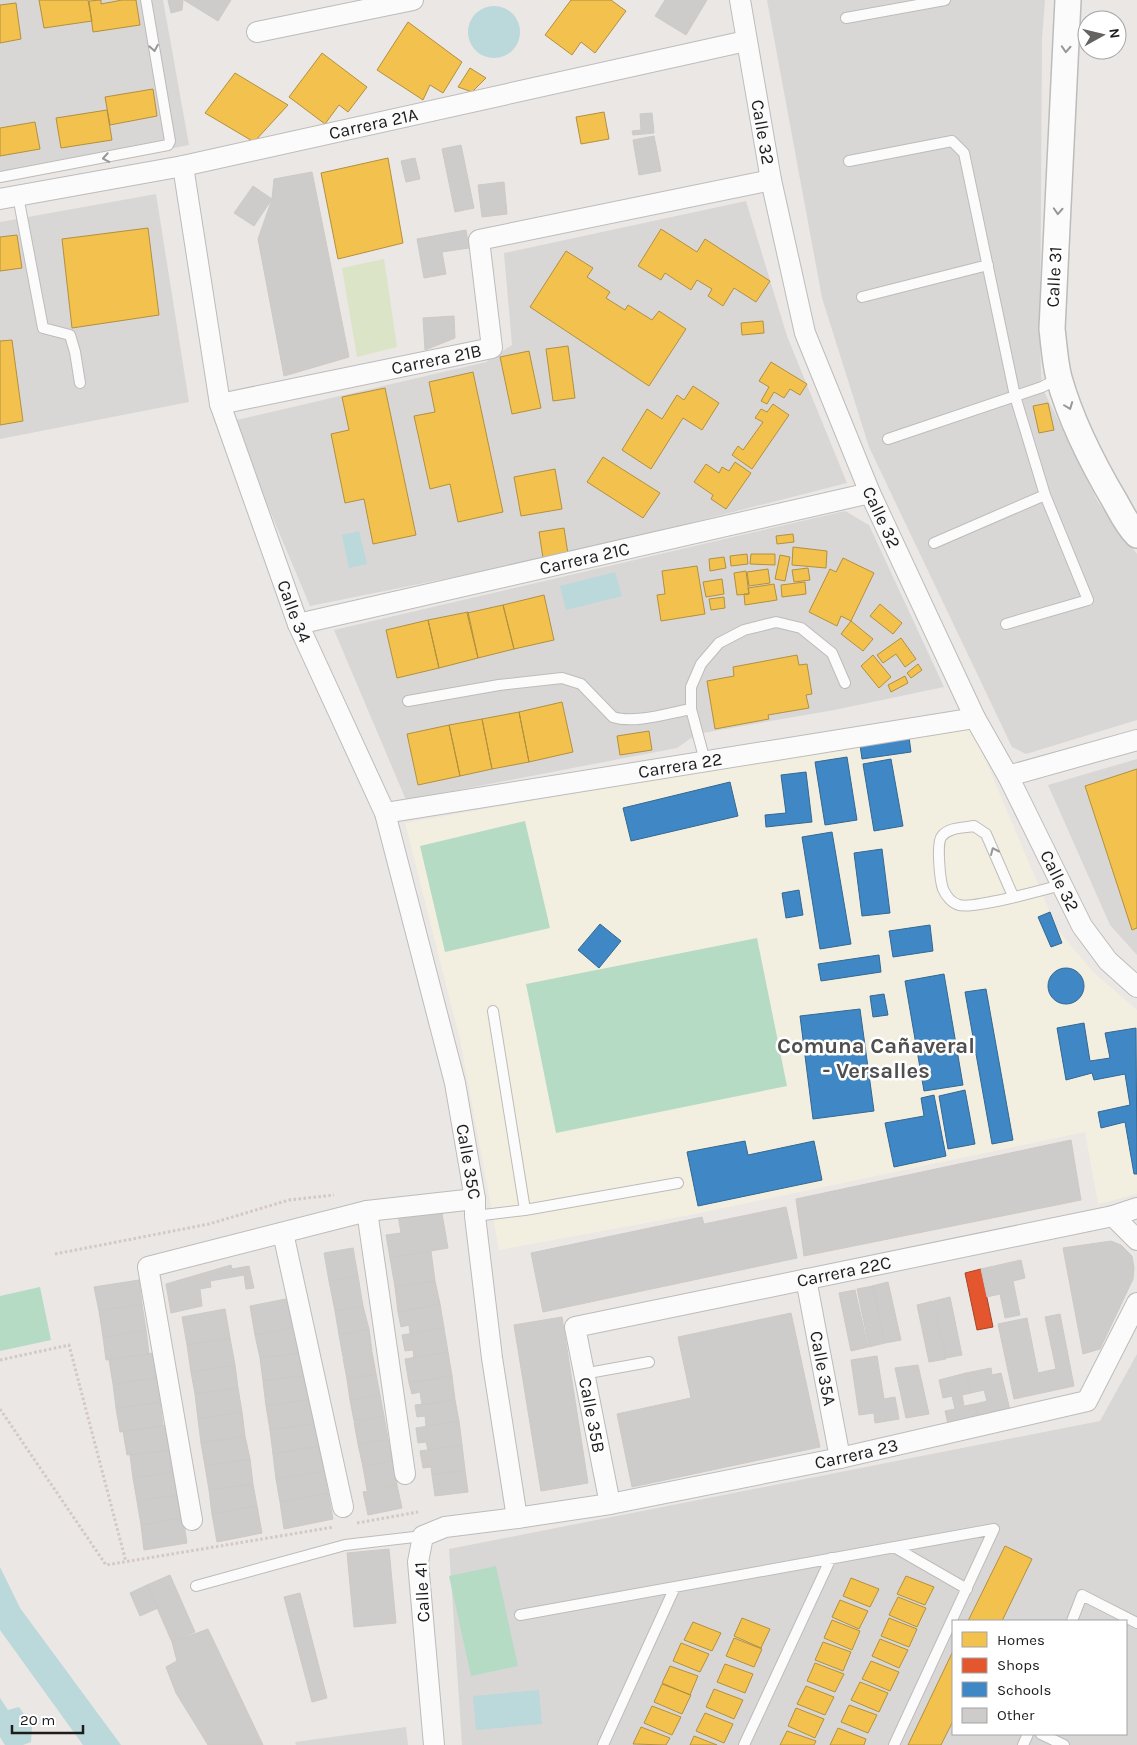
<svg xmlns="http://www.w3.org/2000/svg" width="1137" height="1745" font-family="Karla,sans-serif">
<rect width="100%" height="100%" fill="#eae7e4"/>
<path fill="#d9d7d6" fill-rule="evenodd" d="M0 0H163L189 145 0 183Z
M767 0H1045L1042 39 1040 350 1042 387 1098 502 1137 554V720L1026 754 1012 747 869 447 822 298Z
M156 194 189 402 0 439V222Z
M746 201 787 336 847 483 568 554 310 606 232 421 486 362 512 345 504 253Z
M845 511 869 525 944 687 834 710 697 734 677 748 406 800 334 630Z
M1137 759V955L1110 925 1048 785Z
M1137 1354V1745H462L449 1549 1100 1421ZM953 1621H1126V1734H953Z
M406 1727 408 1745H296L295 1742Z"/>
<path fill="#f3efe0" d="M970 724 1057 929 1093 972 1137 1010V1194L1098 1204 1085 1132 695 1214 499 1250 460 1040 405 823Z"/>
<path fill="#dbe4c6" d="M384 259 397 347 357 357 342 268Z"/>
<path fill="#b5dbc5" d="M525 821 550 928 445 952 420 846Z
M757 938 787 1086 556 1133 526 984Z
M40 1287 51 1340 0 1351V1296Z
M496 1566 518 1666 471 1676 449 1576Z"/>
<path fill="#bbd8da" d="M468 32a26 26 0 1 1 52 0a26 26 0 1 1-52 0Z
M359 531 367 564 349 568 342 535Z
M615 572 622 596 566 610 560 586Z
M0 1567 20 1608 121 1745H83L0 1630Z
M539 1690 542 1724 476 1730 473 1696Z
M0 1698 8 1710 19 1707 32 1726 31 1742 23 1745H5L0 1737Z"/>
<path fill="#f2c14e" stroke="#b2903f" d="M39 0H88L92 21 44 28Z
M101 0V4L122 0H136L140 25 93 32 89 1Z
M571 0H611L626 11 595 53 581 42 572 55 545 35Z
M16 3 21 39 0 43V5Z
M408 22 462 62 443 93 430 85 423 100 377 70Z
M322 53 367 87 348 112 339 105 325 124 289 97Z
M470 68 486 78 472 92 458 87Z
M235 73 288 105 254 142 205 113Z
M153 89 157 116 110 125 105 97Z
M107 110 112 140 61 148 56 118Z
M604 112 609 139 581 144 576 117Z
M35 122 40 149 0 156V128Z
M388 158 403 243 338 259 321 173Z
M148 228 159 315 72 328 62 239Z
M661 229 697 252 705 239 770 281 756 302 734 288 723 306 708 296 712 289 697 280 691 290 665 273 661 280 638 266Z
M17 235 22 268 0 271V237Z
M566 251 593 268 587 277 610 292 606 298 625 310 628 305 652 320 659 311 686 329 649 386 530 307Z
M763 321 764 333 742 335 741 323Z
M12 340 23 421 0 425V341Z
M568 346 575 398 553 401 546 349Z
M529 351 541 408 512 414 500 357Z
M771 362 807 384 800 395 790 389 784 398 774 392 767 404 761 401 769 387 759 381Z
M473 372 503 512 458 522 450 484 430 489 414 416 435 412 429 382Z
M693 386 719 403 702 430 683 418 651 469 622 450 647 409 662 419 677 395 684 400Z
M385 388 416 535 373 544 364 499 345 503 331 434 349 430 342 397Z
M1048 403 1054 430 1039 433 1033 406Z
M773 404 789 415 752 469 732 455 738 446 743 450 763 422 755 418 761 409 767 412Z
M603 457 660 493 643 518 587 482Z
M735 462 751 473 726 509 711 499 713 495 694 482 706 464 719 473 722 467 729 471Z
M555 469 562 509 521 516 514 477Z
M564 528 568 554 543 558 539 532Z
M793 534 794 542 777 544 776 536Z
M793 547 827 551 826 568 792 565Z
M747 554 748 564 731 566 730 556Z
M751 554H775V565L750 564Z
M780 555 790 557 785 581 775 579Z
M724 557 726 568 710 571 709 559Z
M843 558 874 573 851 621 841 616 837 626 809 612 830 569 836 572Z
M697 566 705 614 661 621 657 595 665 594 662 571Z
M808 568 810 580 794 582 792 570Z
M768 569 770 583 749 586 747 572Z
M746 571 749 594 737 595 734 573Z
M722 579 724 594 706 597 703 582Z
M805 582 806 594 782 597 781 585Z
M774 584 777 600 745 605 744 594H749L748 588Z
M544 595 554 640 514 649 503 605Z
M724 597 725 608 711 610 709 599Z
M880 604 902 623 893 634 870 616Z
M503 605 514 649 478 658 467 613Z
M468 612 478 658 439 668 428 620Z
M428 620 439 668 397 678 386 630Z
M851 621 873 639 863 651 841 634Z
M901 638 916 659 905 667 896 654 883 663 877 655Z
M797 655 799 665 807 664 812 694 806 695 809 708 768 715 769 719 715 729 707 681 734 676 733 667Z
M873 655 891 677 879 688 861 666Z
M918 664 922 670 911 678 907 673Z
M905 676 908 683 891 692 888 685Z
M562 702 573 752 529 762 519 712Z
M519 712 529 762 492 769 482 719Z
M482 719 492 769 460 776 449 725Z
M449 725 460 776 418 785 407 734Z
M649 731 652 750 620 755 617 736Z
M1137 769V928L1132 930 1085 786Z
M1005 1546 1032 1559 1002 1621H968Z
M906 1576 934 1587 925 1605 897 1594Z
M851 1578 879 1589 870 1607 843 1596Z
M898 1597 926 1608 917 1627 889 1615Z
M840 1600 868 1611 859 1629 832 1617Z
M742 1618 770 1629 761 1648 734 1636Z
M889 1618 917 1629 909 1647 881 1636Z
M832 1620 860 1631 852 1650 824 1638Z
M693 1622 721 1633 712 1651 684 1640Z
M734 1638 762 1649 754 1667 726 1656Z
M880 1639 908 1650 899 1668 872 1656Z
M823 1642 851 1652 843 1671 815 1660Z
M681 1643 709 1654 700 1672 673 1661Z
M953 1651V1721L941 1745H908Z
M871 1661 899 1672 890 1691 862 1679Z
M815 1663 844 1674 835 1692 807 1681Z
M725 1664 753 1674 745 1693 717 1682Z
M670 1666 698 1676 690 1695 662 1683Z
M860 1682 888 1693 879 1712 851 1700Z
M662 1684 691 1695 682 1714 654 1702Z
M806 1686 834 1697 825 1715 797 1704Z
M714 1689 743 1700 734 1719 706 1707Z
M849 1705 877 1715 868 1733 841 1722Z
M652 1706 681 1717 672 1735 644 1723Z
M796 1708 824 1719 815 1738 788 1726Z
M705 1713 733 1724 724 1743 696 1731Z
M641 1727 670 1738 666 1745 633 1744Z
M838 1728 866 1739 864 1745H830Z
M787 1731 816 1741 814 1745H780Z
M694 1736 717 1745H690Z"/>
<path fill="#e4572e" stroke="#a84529" d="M981 1269 993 1327 977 1330 965 1273Z"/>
<path fill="#3f88c5" stroke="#346892" d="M909 737 911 752 862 759 860 745Z
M847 757 857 820 825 825 815 762Z
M891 759 903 826 874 831 863 764Z
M806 772 812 822 766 827 765 815 786 813 781 775Z
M730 782 738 816 631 841 623 808Z
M832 832 851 944 820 949 802 837Z
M882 849 890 913 862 916 854 853Z
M799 890 803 915 786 918 782 893Z
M1050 912 1062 943 1051 947 1038 917Z
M600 924 621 941 599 968 578 950Z
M930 925 933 951 893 957 889 931Z
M879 955 881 972 821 981 818 964Z
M1048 986a18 18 0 1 1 36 0a18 18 0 1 1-36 0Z
M944 974 963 1085 924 1091 905 981Z
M986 989 1013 1140 992 1144 965 992Z
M884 994 888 1015 873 1017 870 996Z
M860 1009 874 1111 813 1119 800 1016Z
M1084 1023 1090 1061 1110 1058 1105 1033 1136 1028 1137 1174H1134L1125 1122 1101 1128 1098 1112 1130 1105 1125 1074 1094 1080 1092 1073 1066 1080 1057 1028Z
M965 1090 975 1144 948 1149 939 1096Z
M934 1095 946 1156 894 1167 885 1123 924 1116 921 1098Z
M745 1141 748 1155 814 1141 822 1180 698 1206 687 1152Z"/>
<path fill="#ceccca" stroke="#cdc9c6" d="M168 0H183L182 10 171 13Z
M184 0H231L218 21Z
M665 0H707L686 35 655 16Z
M652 113 654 133 633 135 632 131 641 130 640 114Z
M654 136 661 171 639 175 633 140Z
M461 145 474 208 455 212 442 149Z
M415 158 420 179 406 182 401 161Z
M312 172 349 357 284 376 258 239 272 199 274 179Z
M504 182 507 214 482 217 478 185Z
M253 186 272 199 254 226 234 213Z
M466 230 469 248 442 252 446 274 424 278 417 239Z
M454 316 455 338 425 350 423 318Z
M1071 1140 1081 1200 804 1256 796 1199Z
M786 1207 797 1258 543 1312 531 1253 702 1217 704 1224Z
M441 1208 448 1248 390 1258 386 1235 401 1233 398 1215Z
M1111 1241 1121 1245 1132 1256 1134 1268 1133 1279 1100 1349 1083 1354 1063 1248Z
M353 1248 358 1276 329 1281 324 1253Z
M431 1251 435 1281 395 1287 390 1258Z
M1021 1260 1025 1278 1013 1281 1020 1315 1005 1318 1000 1294 987 1297 981 1269Z
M231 1265 232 1269 249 1266 254 1288 246 1289 244 1275 210 1281 211 1287 200 1289 202 1306 171 1313 166 1284Z
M358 1276 363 1306 335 1311 329 1281Z
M139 1280 142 1304 99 1311 94 1287Z
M435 1281 440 1304 398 1312 395 1287Z
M888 1282 901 1340 885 1343 872 1286Z
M873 1286 885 1343 869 1347 857 1289Z
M855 1290 868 1347 851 1351 839 1293Z
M296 1297 302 1326 255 1335 250 1306Z
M950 1297 962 1355 946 1358 934 1301Z
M933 1301 946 1359 929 1362 917 1305Z
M142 1304 146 1330 103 1337 99 1311Z
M440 1304 444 1328 410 1333 409 1325 401 1327 398 1312Z
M363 1306 369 1329 339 1335 335 1311Z
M225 1309 230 1338 187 1345 182 1317Z
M791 1313 820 1447 632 1487 617 1414 691 1398 678 1337Z
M1060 1314 1074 1386 1014 1399 998 1324 1027 1318 1038 1373 1056 1369 1045 1317Z
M562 1317 588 1483 541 1491 514 1325Z
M302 1326 306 1352 260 1358 255 1335Z
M444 1328 448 1352 414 1358 413 1350 405 1351 402 1335Z
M369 1329 372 1351 343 1357 339 1335Z
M146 1330 149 1354 106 1360 103 1337Z
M230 1338 235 1365 191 1372 187 1345Z
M306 1352 309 1375 263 1381 260 1358Z
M372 1352 376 1374 347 1379 343 1358Z
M448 1352 452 1376 409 1383 405 1359Z
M153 1353 156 1378 113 1384 109 1360Z
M877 1356 884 1399 895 1397 899 1419 875 1423 874 1413 859 1415 851 1360Z
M235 1365 238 1388 195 1394 191 1372Z
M918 1365 929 1414 906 1418 895 1368Z
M991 1368 992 1375 1001 1373 1011 1414 979 1422 975 1404 987 1401 984 1390 971 1393 966 1373Z
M966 1373 971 1393 962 1395 964 1406 975 1404 979 1422 949 1428 945 1411 955 1409 952 1396 943 1398 939 1380Z
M376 1374 380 1395 350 1400 347 1379Z
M309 1375 313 1399 266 1406 263 1381Z
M452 1376 455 1400 422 1405 420 1392 412 1394 409 1383Z
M156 1378 160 1402 116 1408 113 1384Z
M238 1388 242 1412 198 1419 195 1394Z
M380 1395 384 1416 354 1421 350 1400Z
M313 1399 317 1423 270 1430 266 1406Z
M455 1400 459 1421 426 1426 425 1416 417 1417 415 1405Z
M160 1402 163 1426 120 1432 116 1408Z
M242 1412 245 1436 201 1443 198 1419Z
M384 1416 388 1439 358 1444 354 1422Z
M459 1421 462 1445 428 1450 426 1442 418 1443 416 1428Z
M317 1423 320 1446 273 1454 270 1430Z
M166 1425 170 1450 127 1455 123 1431Z
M245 1436 250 1459 205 1466 201 1443Z
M388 1439 392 1460 363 1467 358 1444Z
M462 1445 465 1470 432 1475 431 1467 423 1468 420 1451Z
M320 1446 324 1471 276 1479 273 1454Z
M170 1450 173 1472 133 1478 130 1455Z
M250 1459 253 1484 209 1490 205 1466Z
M392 1460 397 1485 367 1490 363 1467Z
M465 1470 468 1492 435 1496 432 1475Z
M324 1471 328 1493 280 1502 276 1479Z
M176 1472 179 1495 137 1501 133 1478Z
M253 1484 257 1506 212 1514 209 1490Z
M397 1485 402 1508 368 1515 363 1492Z
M328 1493 333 1519 284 1529 280 1502Z
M179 1495 183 1518 141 1525 137 1501Z
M257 1506 262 1533 217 1542 212 1514Z
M183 1518 187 1543 144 1550 141 1525Z
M389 1549 396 1623 354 1627 347 1553Z
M170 1575 195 1632 172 1642 147 1585Z
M147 1585 158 1608 140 1616 130 1593Z
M300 1593 327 1698 312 1702 284 1597Z
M208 1629 263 1745H208L176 1693 166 1667 177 1661 172 1642Z"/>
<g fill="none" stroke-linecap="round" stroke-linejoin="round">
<defs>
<path id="service" d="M846 18 945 0
M849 161 952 141 964 153 1015 396 1045 495 1088 600 1006 624
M0 177 168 145 170 141 146 0
M18 196 43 328 70 335 75 352 80 383
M862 297 988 265
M888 439 1042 387 1059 378
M934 543 1045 495
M408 701 499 685 562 678 581 684 613 717C634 724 669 713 691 709V687L701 664 719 643 744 630 776 622 801 628 832 653 845 683
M691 709 705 761
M1013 896 986 834 974 826C964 828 949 827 942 836 936 842 940 880 943 889 946 896 952 903 959 905 973 909 1043 890 1061 885
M493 1011 525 1210
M475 1216 525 1210 678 1183
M583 1374 649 1362
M894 1547 967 1589
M196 1586 345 1545 423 1536
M520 1615 994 1529
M1072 1621 1082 1595 1137 1623
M1041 1734 1064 1745
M603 1745 675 1587
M744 1745 831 1558
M894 1745 994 1529
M1023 1745 1028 1734"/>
<g id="minor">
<path id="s1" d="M740 0 771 180 805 333 870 493 975 718 1008 776 1082 926 1108 961 1137 987"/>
<path d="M257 32 413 0"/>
<path id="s2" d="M183 166 220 404 298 624 385 813 455 1083 475 1199V1216L492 1358 517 1518"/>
<path id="s3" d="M0 199 183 166 746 41"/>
<path id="s4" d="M220 404 492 348 479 240 771 180"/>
<path id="s5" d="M298 624 870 493"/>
<path d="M1008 776 1137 740"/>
<path id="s6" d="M385 813 975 718"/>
<path d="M367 1211 405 1474"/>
<path d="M1113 1216 1137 1240"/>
<path d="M283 1233 343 1507"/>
<path id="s7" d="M806 1279 840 1458"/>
<path id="s8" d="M610 1504 575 1327 1113 1216 1137 1208"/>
<path d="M192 1520 148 1267 367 1211 475 1199"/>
<path id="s9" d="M434 1745 418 1562 423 1536 445 1527 517 1518 610 1504 840 1458 1087 1401 1137 1303"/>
</g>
<path id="tertiary" d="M1068 0 1052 329C1054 345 1055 363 1059 378 1071 421 1094 466 1116 503 1122 514 1128 526 1137 535"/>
</defs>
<use href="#service" stroke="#bdbcbb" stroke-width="12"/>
<use href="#minor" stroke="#bdbcbb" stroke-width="22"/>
<use href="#tertiary" stroke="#bdbcbb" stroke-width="28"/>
<path stroke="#d3c7c7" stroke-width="3" stroke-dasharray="2.5 2.5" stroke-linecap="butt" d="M55 1254 209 1224 289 1200 334 1195
M0 1360 69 1345 126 1562
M0 1409 106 1565 334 1527
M357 1523 418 1512"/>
<use href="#service" stroke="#fcfbfb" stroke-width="10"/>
<use href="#minor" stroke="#fcfbfb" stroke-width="20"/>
<use href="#tertiary" stroke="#fcfbfb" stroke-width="25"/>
</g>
<defs><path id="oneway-chevron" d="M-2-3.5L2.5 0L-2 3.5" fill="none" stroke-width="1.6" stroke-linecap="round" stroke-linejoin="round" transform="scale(1.25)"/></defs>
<g stroke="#979797">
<use href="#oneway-chevron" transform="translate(154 48) rotate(80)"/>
<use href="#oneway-chevron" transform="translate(1066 49) rotate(93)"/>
<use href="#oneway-chevron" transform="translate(106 158) rotate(170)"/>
<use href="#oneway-chevron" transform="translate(1058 211) rotate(93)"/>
<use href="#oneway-chevron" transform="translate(1069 406) rotate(69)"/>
<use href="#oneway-chevron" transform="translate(994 851) rotate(-114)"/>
</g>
<g text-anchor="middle" stroke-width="5" stroke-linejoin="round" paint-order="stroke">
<g font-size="18" fill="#1c1c1c" stroke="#fff">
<text dy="6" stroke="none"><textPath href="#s3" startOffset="381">Carrera 21A</textPath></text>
<text dy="6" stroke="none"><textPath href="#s1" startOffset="134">Calle 32</textPath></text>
<text transform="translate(1054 277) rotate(-87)" y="6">Calle 31</text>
<text dy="6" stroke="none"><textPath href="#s4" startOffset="221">Carrera 21B</textPath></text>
<text dy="6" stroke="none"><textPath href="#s1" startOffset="539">Calle 32</textPath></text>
<text dy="6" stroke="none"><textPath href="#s5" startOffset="294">Carrera 21C</textPath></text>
<text dy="6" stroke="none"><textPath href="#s2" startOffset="461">Calle 34</textPath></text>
<text dy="6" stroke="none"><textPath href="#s6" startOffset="299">Carrera 22</textPath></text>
<text dy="6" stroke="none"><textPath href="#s1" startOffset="944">Calle 32</textPath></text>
<text dy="6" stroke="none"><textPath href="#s2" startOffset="1041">Calle 35C</textPath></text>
<text dy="6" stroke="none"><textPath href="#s8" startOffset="455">Carrera 22C</textPath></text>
<text dy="6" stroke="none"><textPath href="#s7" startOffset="91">Calle 35A</textPath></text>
<text transform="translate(592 1415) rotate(79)" y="6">Calle 35B</text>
<text dy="6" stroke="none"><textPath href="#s9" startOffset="652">Carrera 23</textPath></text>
<text transform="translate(422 1592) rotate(-93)" y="6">Calle 41</text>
</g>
<g font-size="22" font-weight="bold" fill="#4f4f4f" stroke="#fff">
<text x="876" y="1053">Comuna Cañaveral<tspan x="876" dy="25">- Versalles</tspan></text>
</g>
</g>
<rect x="952" y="1620" width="175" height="115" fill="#ffffff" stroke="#a4a4a4"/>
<rect x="962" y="1632" width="25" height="15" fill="#f2c14e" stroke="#a4a4a4"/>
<text x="997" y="1645" font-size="15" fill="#1c1c1c">Homes</text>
<rect x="962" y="1658" width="25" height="15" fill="#e4572e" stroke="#a4a4a4"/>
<text x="997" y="1670" font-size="15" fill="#1c1c1c">Shops</text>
<rect x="962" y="1682" width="25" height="15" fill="#3f88c5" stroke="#a4a4a4"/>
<text x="997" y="1695" font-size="15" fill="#1c1c1c">Schools</text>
<rect x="962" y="1708" width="25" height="15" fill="#ceccca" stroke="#a4a4a4"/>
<text x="997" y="1720" font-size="15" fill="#1c1c1c">Other</text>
<g transform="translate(1102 35) rotate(82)"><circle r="24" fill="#ffffff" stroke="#a4a4a4"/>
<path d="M0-4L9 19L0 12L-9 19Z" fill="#646362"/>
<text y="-8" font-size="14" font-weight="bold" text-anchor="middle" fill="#1c1c1c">N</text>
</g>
<path d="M12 1725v8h71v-8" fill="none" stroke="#1c1c1c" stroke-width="2.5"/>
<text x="20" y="1725" font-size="15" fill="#1c1c1c" stroke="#ffffff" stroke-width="4" paint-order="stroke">20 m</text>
</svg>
